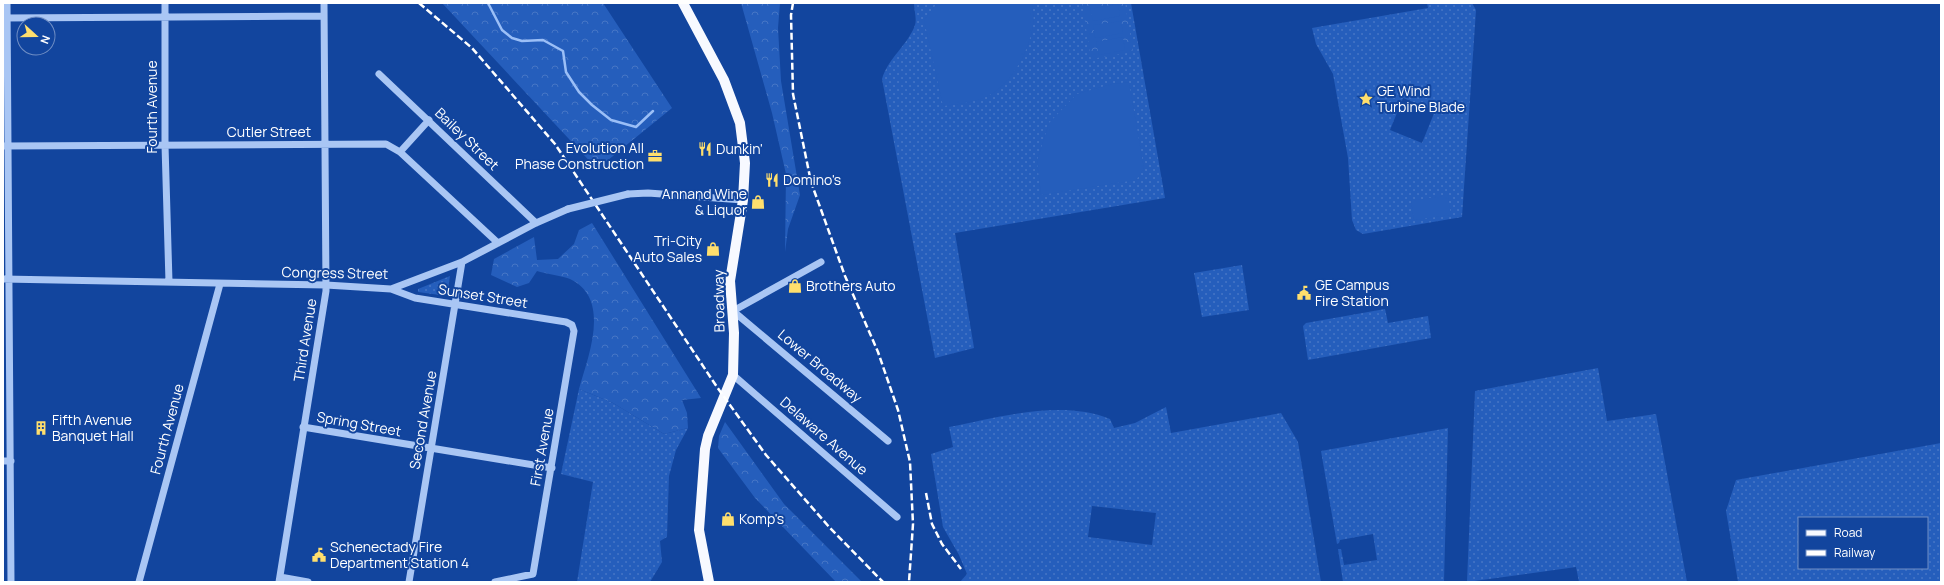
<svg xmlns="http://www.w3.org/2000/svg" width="1944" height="585" font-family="Manrope,sans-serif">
<defs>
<pattern id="grass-dots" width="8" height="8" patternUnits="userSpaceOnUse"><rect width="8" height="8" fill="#255ebc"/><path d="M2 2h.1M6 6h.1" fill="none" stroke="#4676c6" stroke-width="1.8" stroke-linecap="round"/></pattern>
<pattern id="forest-crowns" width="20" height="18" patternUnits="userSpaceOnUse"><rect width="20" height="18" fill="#255ebc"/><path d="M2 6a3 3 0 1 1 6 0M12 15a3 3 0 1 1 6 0" fill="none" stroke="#4676c6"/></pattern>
</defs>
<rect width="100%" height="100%" fill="#12459e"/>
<path fill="url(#grass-dots)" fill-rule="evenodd" d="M914 3H1131L1165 198 955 233 974 348 935 358 882 79C888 58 908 45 915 25 917 19 914 10 914 3Z
M1427 3H1472L1476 10 1462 217 1363 234 1356 230 1352 220 1348 158 1333 74 1316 44 1312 28 1428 8ZM1403 98 1435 111 1422 143 1390 130Z
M1242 265 1249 310 1202 317 1194 273Z
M450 276 447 296 418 292V289Z
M1385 309 1388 323 1428 316 1431 338 1308 360 1303 326 1306 323Z
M1598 368 1607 421 1656 414 1687 582H1579L1576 567 1467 582 1475 391Z
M579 389 613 403 664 434 688 428 676 450 669 476 667 537 660 541 662 562 650 582H577L593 482 561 474Z
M1166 407 1171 433 1281 413 1298 442 1321 582H960L967 574 959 555 943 527 931 454 953 447 949 427C999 417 1062 399 1110 419L1114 428 1135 423ZM1092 506 1156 513 1152 545 1088 537Z
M1448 428 1444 582H1343L1338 549H1341L1344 565 1377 560 1373 534 1340 540 1339 543 1337 544 1321 451Z
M1941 443V582H1738L1726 511 1736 480ZM1799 518H1927V568H1799Z"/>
<path fill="url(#forest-crowns)" d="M442 3H603L672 108 597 169Z
M741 3H780L778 28 781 81 800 195 788 229 785 252 786 174 772 113Z
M1082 3H1125L1133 52 1091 59Z
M592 223 701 398 682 400 687 413 688 428 664 434 613 403 579 389C588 356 612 299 570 279 564 276 545 274 537 271L529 283 517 287 491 275 494 259 534 237 537 260 558 259 574 244 579 230Z
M725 422 784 504 862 582H836L755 498 718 448 719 436Z"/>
<path fill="#255ebc" d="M953 3H1032C1032 10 1035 18 1033 25 1029 50 1015 78 993 93 980 102 958 104 943 106L924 20 935 6Z
M1118 4 1120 16 1093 21 1090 9Z
M1121 21 1123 33 1095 38 1093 25Z
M1123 37 1125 50 1099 55 1096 42Z
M1129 82 1144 169 1136 180 1041 195 1037 161 1049 123 1077 94 1112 84Z
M1448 195 1451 215 1414 220 1411 201Z"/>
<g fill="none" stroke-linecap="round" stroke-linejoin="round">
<path stroke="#9bbff7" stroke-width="2.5" d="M488 3 502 30 512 38 522 41 543 40 563 51 566 72 579 92 592 105 611 120 636 127 653 111"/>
<path stroke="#a9c6f4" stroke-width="7" d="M7 3 11 582
M165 3V145L169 282
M4 18 324 16
M379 74 536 223
M3 146 386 144 400 152 498 243
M400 152 429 120
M628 194 648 193 743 200
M821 262 733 311 888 441
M3 279 326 285 391 289 462 262 536 223 568 209
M391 289 415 298 566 322 572 325 574 331 533 574 495 582
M733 375 897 517
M303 427 552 468
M3 461H11
M280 577 308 582
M139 582 220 284
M279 582 326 291 324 3
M409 582 462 262"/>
<path stroke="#f7f9ff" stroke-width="10" d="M683 3 724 80 740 123 745 163 743 200 730 281 734 333 733 375 708 436 705 449 699 530 709 582"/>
<path stroke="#fff" stroke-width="2.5" stroke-dasharray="7 3" stroke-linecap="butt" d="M419 3 472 48 555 144 717 387 766 455 830 528 883 582
M793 3 791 15 793 94 811 182 845 276 878 352 898 410 910 462 913 524 909 582
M926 493 932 524 942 544 961 569"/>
<path stroke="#a9c6f4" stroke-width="7" d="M568 209 628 194"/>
</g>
<defs>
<symbol id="sight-bare" viewBox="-9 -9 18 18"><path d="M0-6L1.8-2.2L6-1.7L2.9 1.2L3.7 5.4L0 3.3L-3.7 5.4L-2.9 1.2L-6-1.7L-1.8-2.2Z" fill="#ffdf6d" stroke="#12459e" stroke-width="2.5" paint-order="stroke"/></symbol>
<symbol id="restaurant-bare" viewBox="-9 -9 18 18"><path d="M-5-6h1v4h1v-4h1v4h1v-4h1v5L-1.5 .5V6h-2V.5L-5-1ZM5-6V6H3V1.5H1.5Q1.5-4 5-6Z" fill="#ffdf6d" stroke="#12459e" stroke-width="2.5" paint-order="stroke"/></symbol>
<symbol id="office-bare" viewBox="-9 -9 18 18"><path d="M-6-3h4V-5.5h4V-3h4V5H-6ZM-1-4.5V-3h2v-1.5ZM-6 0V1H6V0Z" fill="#ffdf6d" stroke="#12459e" stroke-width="2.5" paint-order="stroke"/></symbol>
<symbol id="shop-bare" viewBox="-9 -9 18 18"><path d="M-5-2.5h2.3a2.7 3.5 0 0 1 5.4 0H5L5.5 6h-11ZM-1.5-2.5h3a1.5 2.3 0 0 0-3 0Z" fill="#ffdf6d" stroke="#12459e" stroke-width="2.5" paint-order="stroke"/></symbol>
<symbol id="civic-bare" viewBox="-9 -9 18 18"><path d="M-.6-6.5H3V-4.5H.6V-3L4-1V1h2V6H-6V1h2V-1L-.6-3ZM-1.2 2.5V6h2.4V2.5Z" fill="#ffdf6d" stroke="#12459e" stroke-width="2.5" paint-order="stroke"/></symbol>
<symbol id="building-bare" viewBox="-9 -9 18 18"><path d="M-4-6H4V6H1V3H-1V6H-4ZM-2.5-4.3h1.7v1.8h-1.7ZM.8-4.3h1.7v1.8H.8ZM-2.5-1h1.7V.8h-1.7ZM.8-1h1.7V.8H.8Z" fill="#ffdf6d" stroke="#12459e" stroke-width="2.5" paint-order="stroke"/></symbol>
</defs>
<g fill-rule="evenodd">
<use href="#sight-bare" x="1356" y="89" width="20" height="20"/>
<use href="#restaurant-bare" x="695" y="139" width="20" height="20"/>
<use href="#office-bare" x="645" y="146" width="20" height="20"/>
<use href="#restaurant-bare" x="762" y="170" width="20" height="20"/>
<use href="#shop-bare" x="748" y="192" width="20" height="20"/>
<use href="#shop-bare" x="703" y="239" width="20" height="20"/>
<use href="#shop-bare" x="785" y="276" width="20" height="20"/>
<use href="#civic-bare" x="1294" y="283" width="20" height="20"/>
<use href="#building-bare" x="31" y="418" width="20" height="20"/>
<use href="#shop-bare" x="718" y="509" width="20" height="20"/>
<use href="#civic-bare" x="309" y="545" width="20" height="20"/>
</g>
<g text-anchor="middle" stroke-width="4" stroke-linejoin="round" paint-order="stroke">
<g font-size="14" fill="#fff" stroke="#12459e" text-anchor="start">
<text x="1377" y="96">GE Wind<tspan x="1377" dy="16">Turbine Blade</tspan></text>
<text x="644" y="153" text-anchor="end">Evolution All<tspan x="644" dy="16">Phase Construction</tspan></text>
<text x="716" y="154">Dunkin'</text>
<text x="783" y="185">Domino's</text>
<text x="747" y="199" text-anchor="end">Annand Wine<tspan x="747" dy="16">&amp; Liquor</tspan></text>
<text x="702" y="246" text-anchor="end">Tri-City<tspan x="702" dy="16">Auto Sales</tspan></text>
<text x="1315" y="290">GE Campus<tspan x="1315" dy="16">Fire Station</tspan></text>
<text x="806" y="291">Brothers Auto</text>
<text x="52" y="425">Fifth Avenue<tspan x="52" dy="16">Banquet Hall</tspan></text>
<text x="739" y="524">Komp's</text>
<text x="330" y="552">Schenectady Fire<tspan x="330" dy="16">Department Station 4</tspan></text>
</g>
<g font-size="14" fill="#fff" stroke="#12459e">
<text transform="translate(152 107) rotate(-90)" y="5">Fourth Avenue</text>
<text x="269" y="137">Cutler Street</text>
<text transform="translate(467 139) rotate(44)" y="5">Bailey Street</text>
<text transform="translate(335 273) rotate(1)" y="5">Congress Street</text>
<text transform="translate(483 296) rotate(9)" y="5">Sunset Street</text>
<text transform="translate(719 301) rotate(-91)" y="5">Broadway</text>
<text transform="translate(305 340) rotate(-81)" y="5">Third Avenue</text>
<text transform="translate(820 366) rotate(40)" y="5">Lower Broadway</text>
<text transform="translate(423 420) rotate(-80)" y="5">Second Avenue</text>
<text transform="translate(359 424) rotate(10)" y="5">Spring Street</text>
<text transform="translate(167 429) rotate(-75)" y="5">Fourth Avenue</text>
<text transform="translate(824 436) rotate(41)" y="5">Delaware Avenue</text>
<text transform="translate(542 447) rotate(-80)" y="5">First Avenue</text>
</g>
</g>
<rect width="1944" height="585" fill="none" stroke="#ffffff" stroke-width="8"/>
<rect x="1798" y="517" width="130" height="52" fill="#12459e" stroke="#718fc5"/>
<rect x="1806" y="530" width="20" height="6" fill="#f7f9ff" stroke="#718fc5"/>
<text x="1834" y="537" font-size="12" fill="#ffffff">Road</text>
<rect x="1806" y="550" width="20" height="6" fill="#ffffff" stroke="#718fc5"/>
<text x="1834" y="557" font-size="12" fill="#ffffff">Railway</text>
<g transform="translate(36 36) rotate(111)"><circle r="19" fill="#12459e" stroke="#718fc5"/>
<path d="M0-3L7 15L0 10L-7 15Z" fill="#ffdf6d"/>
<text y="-6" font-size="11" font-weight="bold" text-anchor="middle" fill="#ffffff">N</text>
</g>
</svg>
